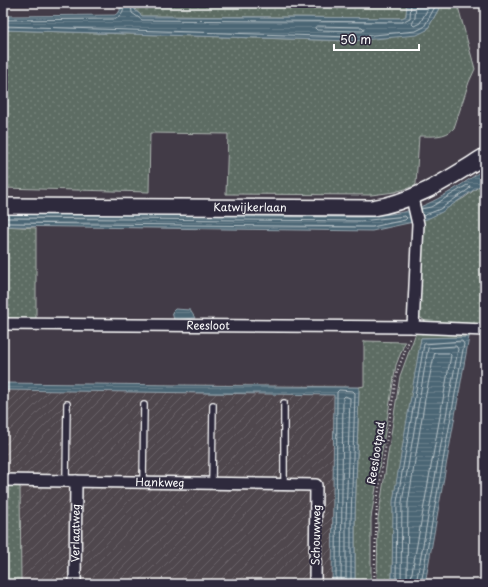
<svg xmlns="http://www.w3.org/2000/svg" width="488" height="587" font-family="'Playpen Sans',sans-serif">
<defs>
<pattern id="industrial-furrows" width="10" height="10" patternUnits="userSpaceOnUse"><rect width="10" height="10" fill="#50474e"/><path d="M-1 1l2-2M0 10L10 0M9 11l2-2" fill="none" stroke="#6a6369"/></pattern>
<pattern id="grass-dots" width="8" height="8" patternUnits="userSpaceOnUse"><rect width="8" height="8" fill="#5d6c63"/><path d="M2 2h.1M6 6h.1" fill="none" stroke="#75827a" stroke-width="1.8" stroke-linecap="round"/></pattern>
<pattern id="water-rules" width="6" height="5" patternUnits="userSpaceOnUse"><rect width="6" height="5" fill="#4c6674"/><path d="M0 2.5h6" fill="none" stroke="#677d89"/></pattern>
</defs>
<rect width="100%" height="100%" fill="#423b47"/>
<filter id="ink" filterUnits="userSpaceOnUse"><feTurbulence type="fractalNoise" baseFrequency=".025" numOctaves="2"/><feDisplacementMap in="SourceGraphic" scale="8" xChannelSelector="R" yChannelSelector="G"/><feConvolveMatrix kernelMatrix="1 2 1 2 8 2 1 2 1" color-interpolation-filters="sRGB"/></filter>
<g filter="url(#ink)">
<path fill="url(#industrial-furrows)" d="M3 383 346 385 341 584H3Z"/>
<path fill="url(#grass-dots)" stroke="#aeb6b1" d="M135 3H407L406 16 402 18 142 16 135 10Z
M442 3H457L475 69 469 82 454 128C446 138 431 136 419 136L416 184 415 186 395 192 371 195 226 194 228 134 150 133 149 192 3 188V30L352 41 427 30Z
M485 182V325L430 324 419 317 418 308 420 221 464 198Z
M3 226 36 228V320H3Z
M417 330 472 332 469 337 421 338 393 528 392 584H377L378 519 400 376Z
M364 341 405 342 396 365 371 518V584H355V520L359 387 364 386Z
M20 486 21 581 68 582V584H3V487Z"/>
<path fill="url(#water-rules)" stroke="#94a3ac" d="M120 3H135V10L142 16 402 18 406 16 407 3H442L427 30 417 35 352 41 3 30V16L115 15 120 11Z
M485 168V182L442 212 427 219 372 231 3 226V214L19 213 361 217C376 215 392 215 407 211 433 205 463 184 485 168Z
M175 309 190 310 195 318 174 320 172 312Z
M469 337 425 584H392L393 501 421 338Z
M3 383 359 387 355 520V584H332L334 395 3 390Z"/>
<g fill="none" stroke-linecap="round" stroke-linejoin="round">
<path stroke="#b7c2c7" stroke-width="1" d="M131 3 132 13 142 20 402 22 410 18 411 3
M416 3 415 18 412 24 414 26 420 23 431 3
M3 20 115 19C123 16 124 11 124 3
M3 26 352 37 416 31 424 27 437 3
M317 26 362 27 364 29 363 31 317 30 315 28Z
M421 209 431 207 467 185 470 186 469 189 440 209 423 216
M3 218 361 221 405 216 407 218 405 220 372 227 3 223
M435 353H449L451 355 411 578 409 580 407 578 408 503 425 399Z
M336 584 337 392 339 390 353 391 355 393 351 520V584
M341 584 343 398 345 396 350 398 346 520V584
M396 584 397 502 424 344 462 341 464 344 421 584
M401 584 402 502 428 348 456 346 458 349 416 584"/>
<defs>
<path id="lane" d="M284 403V484
M66 481 67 404
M143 482 144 405
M212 483 213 405"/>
<g id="street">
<path d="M412 198 418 224 413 327"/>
<path id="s1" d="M3 324 413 327 485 330"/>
<path id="s2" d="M3 480 316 485 315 584"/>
<path id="s3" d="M75 584 76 481"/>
</g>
<g id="secondary">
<path id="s4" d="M3 206 372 208C415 202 449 178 485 156"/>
</g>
</defs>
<use href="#lane" stroke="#fff" stroke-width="8"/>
<use href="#street" stroke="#fff" stroke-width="14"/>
<use href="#secondary" stroke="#fff" stroke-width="18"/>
<path stroke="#fff" stroke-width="2" stroke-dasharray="1 3" stroke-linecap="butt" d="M374 584 377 502 397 372 410 338"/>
<use href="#lane" stroke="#2f2a3d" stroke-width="5.5"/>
<use href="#street" stroke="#2f2a3d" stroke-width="11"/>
<use href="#secondary" stroke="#2f2a3d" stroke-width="15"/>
</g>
</g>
<g text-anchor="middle" stroke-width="4" stroke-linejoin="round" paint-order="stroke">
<g font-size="11" fill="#fff" stroke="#2f2a3d">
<text dy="4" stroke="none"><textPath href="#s4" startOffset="247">Katwijkerlaan</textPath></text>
<text dy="4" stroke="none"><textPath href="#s1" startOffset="205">Reesloot</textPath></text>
<text transform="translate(376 453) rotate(-81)" y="4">Reeslootpad</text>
<text dy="4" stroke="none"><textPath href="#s2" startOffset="157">Hankweg</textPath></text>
<text dy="4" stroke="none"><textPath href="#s3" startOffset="51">Verlaatweg</textPath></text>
<text transform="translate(316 535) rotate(-89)" y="4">Schouwweg</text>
</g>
</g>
<rect width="488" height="587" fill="none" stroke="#2f2a3d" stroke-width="16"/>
<rect x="8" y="8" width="472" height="571" fill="none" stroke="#fff" stroke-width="1.5" filter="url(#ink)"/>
<path d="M334 44v6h85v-6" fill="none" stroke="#ffffff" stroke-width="2"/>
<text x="340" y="44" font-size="12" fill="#ffffff" stroke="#2f2a3d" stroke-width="3" paint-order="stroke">50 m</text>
</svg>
